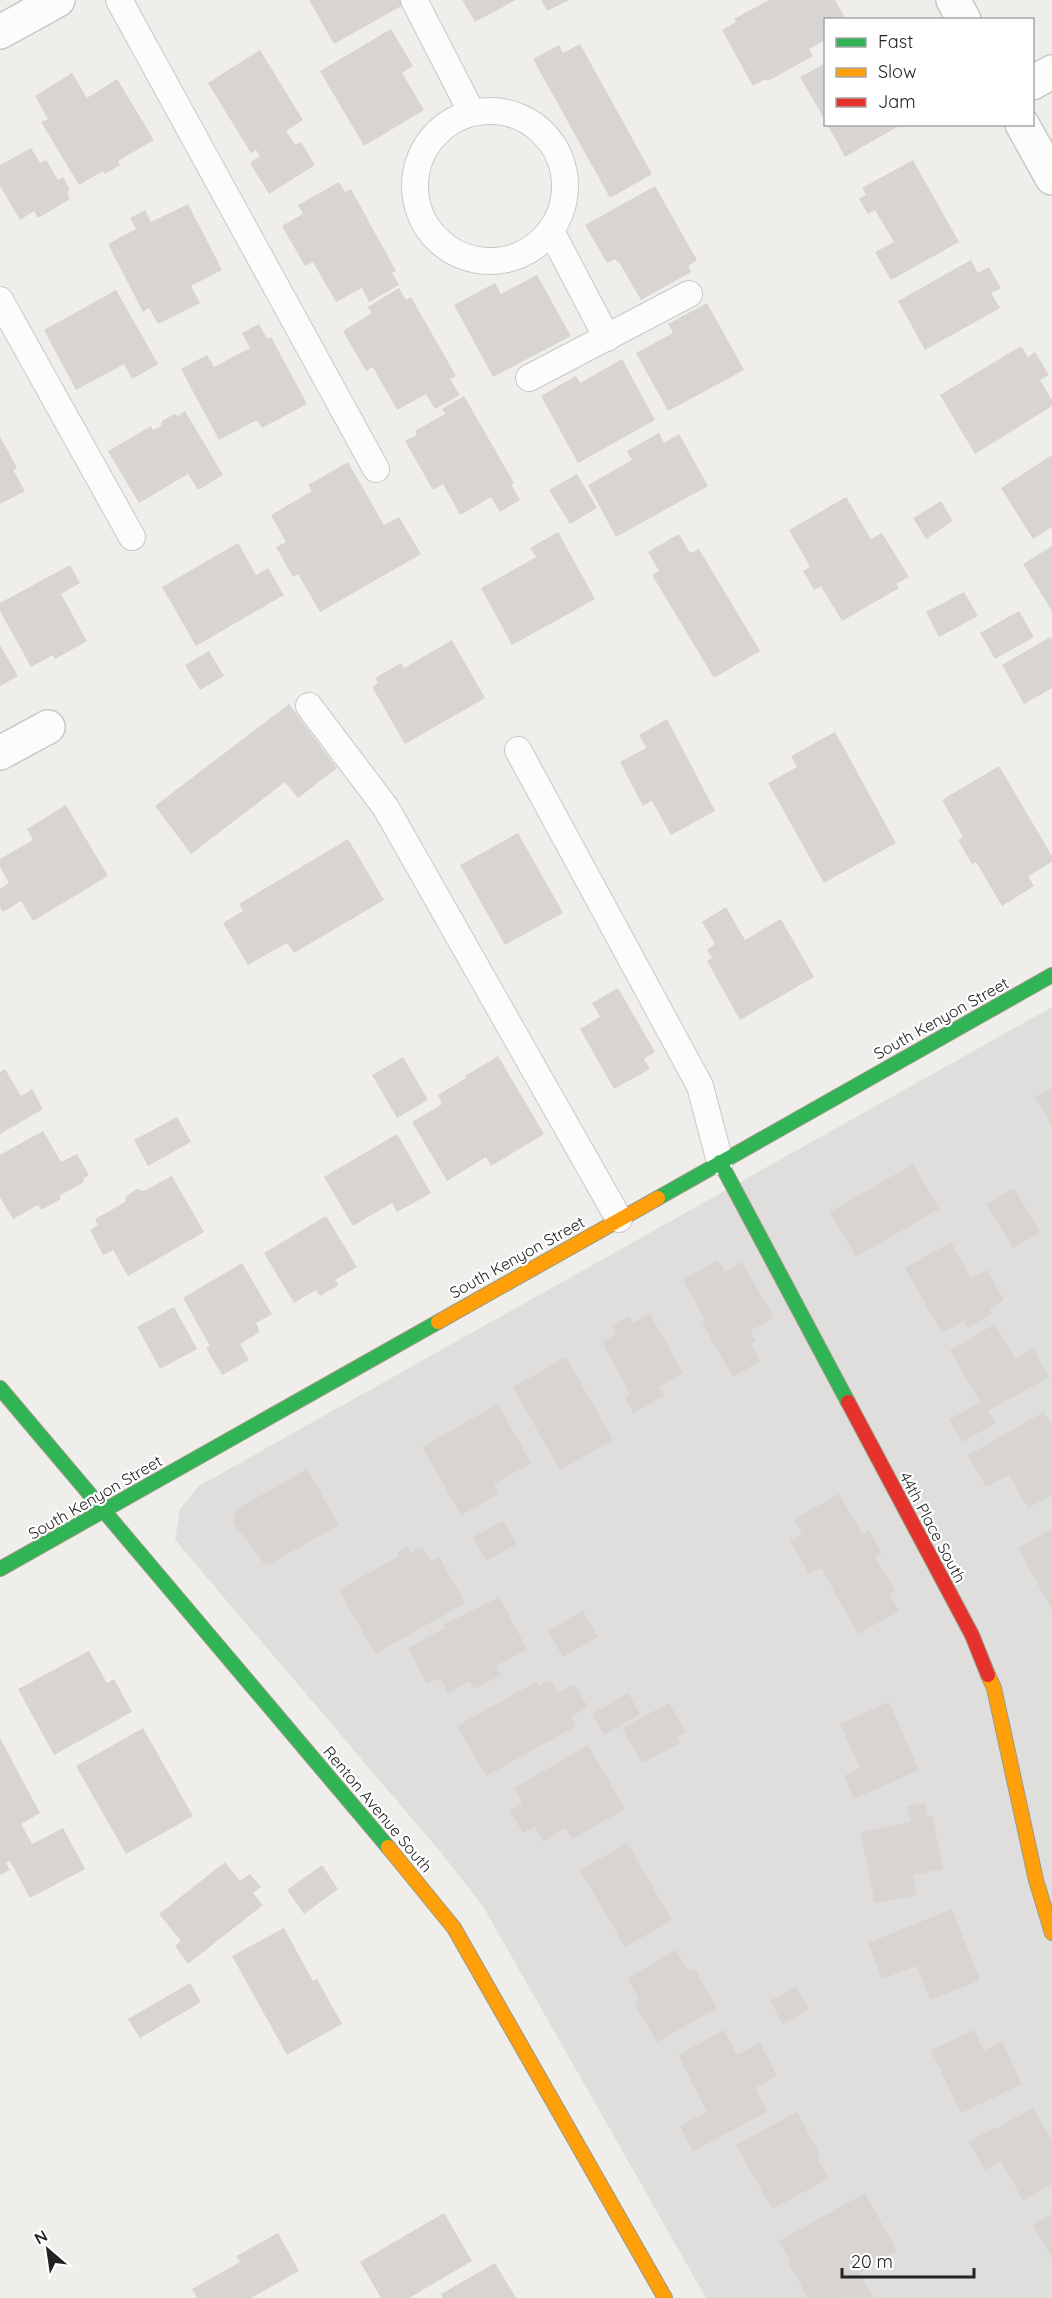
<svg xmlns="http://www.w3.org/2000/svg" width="1052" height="2298" font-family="Quicksand,sans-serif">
<rect width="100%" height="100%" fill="#f0eeeb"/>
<path fill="#dfdedc" d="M1052 1007V2298H706L484 1908 443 1855 175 1540 180 1509 199 1486Z"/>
<path fill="#d7d4d2" d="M309 0H403L405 4 334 44Z
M462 0H516L475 22Z
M541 0H569L547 11Z
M769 0H835L846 20H826V40L809 49 813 56 768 81 766 79 753 86 722 30 736 22 734 19Z
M391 29 413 66 402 73 424 110 364 146 320 71Z
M580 44 652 174 610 198 533 59 559 45 563 53Z
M260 50 303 120 286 131 295 145 301 142 315 165 269 194 250 163 260 156 256 150 251 153 208 83Z
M826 63V122L800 77Z
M72 73 87 98 117 79 154 140 118 161 120 165 105 174 103 171 79 185 41 122 48 119 35 96Z
M827 124H902L845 157Z
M31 148 40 163 46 160 58 180 63 177 70 190 67 192 70 199 38 218 34 211 20 220 0 186V165Z
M913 160 959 242 891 280 875 252 894 242 875 210 868 214 859 199 866 195 862 188Z
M339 182 345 192 351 189 396 271 392 273 399 285 369 302 362 288 336 302 313 262 305 266 282 226 303 214 298 205Z
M655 186 697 260 688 266 691 272 641 300 619 262 618 263 615 259 607 263 585 225Z
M188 204 222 270 191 286 200 303 158 324 149 308 143 312 108 244 136 229 130 218 145 210 151 222Z
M971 260 978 273 989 267 1001 288 991 293 1000 308 925 350 898 301Z
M537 275 571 336 493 377 454 305 495 283 501 294Z
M399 288 406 300 411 297 456 376 450 379 460 395 435 409 426 394 397 410 373 367 366 371 343 331 372 313 368 307Z
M116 290 158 364 132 379 124 364 76 390 44 330Z
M707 303 744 370 668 411 636 353 673 333 668 324Z
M259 324 267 339 271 337 307 404 262 428 257 420 219 440 181 369 207 355 214 367 250 348 242 333Z
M1021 346 1028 357 1035 352 1049 375 1040 380 1052 400V406L975 454 940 395Z
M622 359 655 420 578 463 541 396 576 376 580 383Z
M464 396 514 483 511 484 520 500 500 512 491 497 460 515 443 484 433 490 405 441 417 435 415 431 445 414 442 409Z
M185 411 223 475 198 490 188 474 139 503 108 451 151 426 153 430 161 426 162 421 174 414 178 416Z
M659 433 664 443 679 434 708 486 616 537 588 485 632 460 627 451Z
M0 436 17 468 13 470 25 491 0 504Z
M1052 455V527L1033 539 1001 488Z
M348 462 384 525 399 517 421 554 320 612 298 574 293 577 276 547 286 542 271 515 312 491 308 485Z
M577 474 597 508 570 524 549 490Z
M846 497 871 539 882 533 909 577 896 584 899 588 842 621 821 586 814 590 803 571 810 567 789 530Z
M941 501 953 521 926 539 913 518Z
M558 532 595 599 512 645 481 588 536 557 530 548Z
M679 534 690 553 699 549 760 651 714 678 652 575 659 571 648 552Z
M238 543 256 575 268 568 284 595 196 646 162 587Z
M1052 546V611L1023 564Z
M70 565 80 583 61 594 87 641 55 659 53 655 31 667 0 611V603Z
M964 592 978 616 939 637 926 612Z
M1019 611 1034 637 995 659 980 633Z
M1050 637 1052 640V688L1024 704 1002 665Z
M452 640 485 698 405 744 372 687 378 683 375 678 401 663 404 668Z
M0 645 18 676 0 686Z
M209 651 224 676 200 690 185 665Z
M289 704 337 768 298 798 285 782 191 854 155 806Z
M667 719 715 811 671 835 652 801 643 806 620 762 646 748 639 735Z
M835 732 896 843 824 883 768 783 797 767 791 756Z
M999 766 1052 856V862L1028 876 1034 886 1002 906 976 862 972 864 958 840 963 837 942 800Z
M66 805 108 876 33 921 21 901 3 912 0 907V889L9 883 0 867V859L33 840 27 829Z
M518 833 563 913 505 945 460 865Z
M348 839 384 900 294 953 287 943 248 965 223 923 243 911 239 904Z
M726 907 745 940 781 919 814 977 740 1020 707 961 712 958 707 950 715 944 702 922Z
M618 988 655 1052 644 1059 650 1069 614 1089 580 1029 600 1017 592 1003Z
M498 1056 544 1134 491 1166 486 1157 447 1181 412 1122 442 1104 438 1095 466 1078 465 1076Z
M403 1057 428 1100 397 1118 372 1075Z
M5 1069 21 1096 32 1089 43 1109 0 1134V1072Z
M1052 1088V1126L1035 1097Z
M177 1117 191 1142 148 1166 134 1140Z
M43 1131 61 1162 77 1154 89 1175 83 1179 84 1182 59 1196 61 1199 41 1210 38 1205 13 1219 0 1197V1155Z
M397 1134 431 1193 397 1212 392 1203 353 1226 324 1177Z
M913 1164 939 1209 856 1257 830 1212Z
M172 1176 204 1232 128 1276 113 1250 103 1255 90 1230 98 1225 95 1219 125 1202 126 1196 137 1189 144 1191Z
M1014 1188 1040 1232 1013 1248 987 1204Z
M326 1216 357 1267 335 1280 339 1285 320 1296 316 1290 294 1303 264 1253Z
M951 1242 971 1279 987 1270 1004 1300 989 1308 992 1314 967 1328 964 1321 942 1333 905 1268Z
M718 1260 725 1272 742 1262 774 1318 750 1331 756 1341 750 1344 760 1361 733 1377 702 1323 706 1321 683 1280Z
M242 1263 272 1314 256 1323 260 1332 240 1344 249 1360 222 1375 206 1348 210 1346 183 1298Z
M174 1307 197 1349 160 1369 137 1327Z
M650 1314 683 1373 659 1387 664 1396 633 1413 625 1397 630 1394 602 1342 617 1334 612 1325 630 1316 633 1323Z
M995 1324 1015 1359 1033 1349 1049 1377 988 1411 996 1423 962 1442 949 1420 980 1402 950 1350Z
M566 1357 613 1440 560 1470 513 1387Z
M498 1404 531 1463 494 1484 499 1494 461 1515 422 1447Z
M1044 1412 1052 1426V1495L1028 1508 1009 1475 986 1487 968 1455Z
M307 1469 339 1525 266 1566 234 1524V1511Z
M839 1494 862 1534 869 1530 882 1553 875 1557 895 1591 889 1594 899 1611 858 1634 821 1568 809 1574 790 1541 802 1534 794 1519Z
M503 1521 517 1544 486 1561 473 1537Z
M1052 1529V1610L1018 1548Z
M407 1547 411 1553 422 1547 431 1562 439 1557 465 1603 375 1654 339 1590 399 1556 397 1553Z
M499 1597 527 1649 496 1666 501 1675 474 1689 470 1681 448 1693 440 1678 427 1684 408 1648 445 1628 443 1625Z
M583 1611 598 1637 563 1657 548 1631Z
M89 1651 107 1683 114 1679 132 1712 54 1755 18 1689Z
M550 1680 558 1693 574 1684 588 1707 571 1717 576 1726 486 1776 457 1726 536 1682 539 1686Z
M628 1693 640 1714 604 1735 592 1714Z
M889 1702 919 1770 854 1799 844 1776 860 1768 840 1724Z
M669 1703 686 1732 677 1737 680 1743 642 1763 622 1728Z
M143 1728 193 1816 126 1854 76 1766Z
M0 1738 40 1813 21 1824 32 1844 63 1828 85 1869 30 1898 10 1861 6 1863 10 1870 0 1875Z
M588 1745 625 1809 572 1839 566 1828 543 1842 535 1827 523 1833 510 1811 522 1803 514 1788Z
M925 1803 927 1816 932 1815 943 1869 913 1875 917 1895 875 1903 860 1832 911 1822 907 1806Z
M627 1843 672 1920 625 1947 580 1870Z
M225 1862 240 1881 250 1874 261 1887 253 1893 263 1905 188 1964 175 1946 181 1941 159 1914Z
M322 1865 338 1889 304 1914 287 1890Z
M952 1909 980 1980 930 2000 917 1966 882 1979 868 1943Z
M284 1928 313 1981 317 1979 342 2024 287 2055 232 1956Z
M676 1950 688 1971 694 1968 717 2008 657 2042 634 2002 639 1999 628 1978Z
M190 1983 201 2002 140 2038 128 2019Z
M796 1987 809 2009 783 2024 770 2001Z
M724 2030 737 2055 760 2043 777 2076 755 2088 767 2112 693 2151 680 2126 707 2112 678 2055Z
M974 2030 984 2051 1002 2042 1022 2084 961 2113 931 2050Z
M1033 2108 1052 2141V2184L1023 2200 1001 2161 985 2170 969 2142 993 2128 994 2130Z
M797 2112 820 2155 817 2157 828 2179 772 2209 736 2145Z
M865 2193 897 2251 859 2273 873 2297 808 2298 788 2262 790 2261 779 2241Z
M444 2213 472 2261 409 2298H381L360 2262Z
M1052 2214V2258L1033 2225Z
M278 2233 299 2271 251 2298H197L192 2289 240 2262 236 2256Z
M495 2263 516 2298H443L441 2294Z"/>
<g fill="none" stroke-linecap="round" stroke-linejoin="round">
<defs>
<path id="lane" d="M119 0 376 469
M414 0 472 113
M415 186a75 75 0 1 1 150 0a75 75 0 1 1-150 0Z
M551 231 607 338
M0 300 132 537
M529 378 689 294
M309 706 386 808 619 1219
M518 750 700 1086 720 1162"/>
<path id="street" d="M953 0 964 20
M0 32 58 0
M1032 83 1052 72
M1022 124 1052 178
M0 753 48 727"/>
<path id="fast" d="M720 1162 848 1402
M658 1198 1052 975
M0 1388 388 1847
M0 1569 438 1322"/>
<path id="slow" d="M438 1322 658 1198
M988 1675 994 1688 1036 1880 1052 1933
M388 1847 454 1928 665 2298"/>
<path id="jam" d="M848 1402 972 1635 988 1675"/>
</defs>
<use href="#lane" stroke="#c9c8c7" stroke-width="28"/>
<use href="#street" stroke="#c9c8c7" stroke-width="36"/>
<use href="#fast" stroke="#999a82" stroke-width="16"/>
<use href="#slow" stroke="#999a82" stroke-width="16"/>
<use href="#jam" stroke="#999a82" stroke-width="16"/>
<use href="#lane" stroke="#fdfcfc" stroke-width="26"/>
<use href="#street" stroke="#fdfcfc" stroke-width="33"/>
<use href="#fast" stroke="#30b455" stroke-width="14"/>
<use href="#slow" stroke="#ff9f0a" stroke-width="14"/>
<use href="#jam" stroke="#e5322d" stroke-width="14"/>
</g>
<g text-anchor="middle" stroke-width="4.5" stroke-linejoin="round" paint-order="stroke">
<g font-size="16" fill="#222" stroke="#fff">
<text transform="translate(941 1018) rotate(-29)" y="6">South Kenyon Street</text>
<text transform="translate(517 1257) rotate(-29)" y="6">South Kenyon Street</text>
<text transform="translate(95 1497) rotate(-30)" y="6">South Kenyon Street</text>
<text transform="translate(933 1527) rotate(62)" y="6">44th Place South</text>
<text transform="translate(378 1809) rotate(50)" y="6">Renton Avenue South</text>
</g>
</g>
<rect x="824" y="18" width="210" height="108" fill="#ffffff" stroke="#a7a7a7" stroke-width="1.5"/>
<rect x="836" y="38" width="30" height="9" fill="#30b455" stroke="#a7a7a7" stroke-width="1.5"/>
<text x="878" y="48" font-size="18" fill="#222222">Fast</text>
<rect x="836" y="68" width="30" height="9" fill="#ff9f0a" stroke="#a7a7a7" stroke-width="1.5"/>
<text x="878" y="78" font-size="18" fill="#222222">Slow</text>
<rect x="836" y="98" width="30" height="9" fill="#e5322d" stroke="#a7a7a7" stroke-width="1.5"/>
<text x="878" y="108" font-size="18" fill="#222222">Jam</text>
<g transform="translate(48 2250) rotate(331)" stroke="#ffffff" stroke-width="4.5" paint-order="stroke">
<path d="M0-4.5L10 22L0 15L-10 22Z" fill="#222222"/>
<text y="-9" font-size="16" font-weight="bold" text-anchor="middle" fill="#222222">N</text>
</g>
<path d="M842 2268v9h132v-9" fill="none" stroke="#222222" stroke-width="3"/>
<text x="851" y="2268" font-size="18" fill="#222222" stroke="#ffffff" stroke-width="4.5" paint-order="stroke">20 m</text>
</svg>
